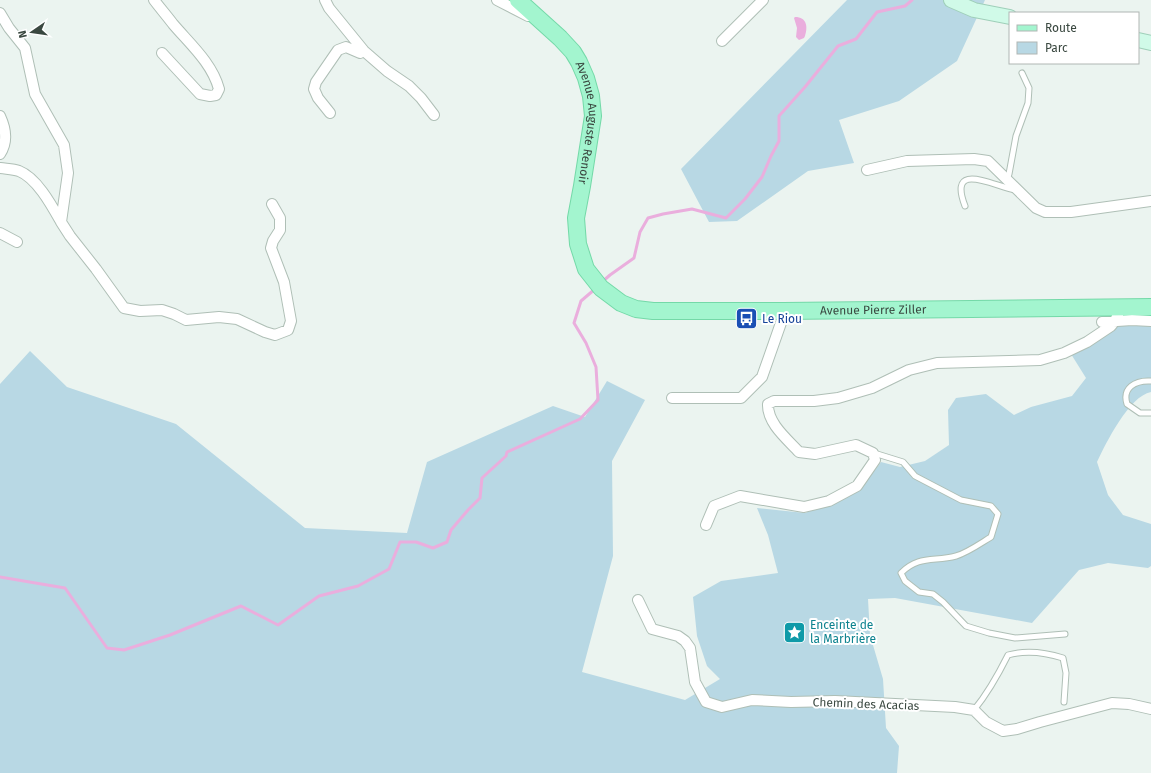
<svg xmlns="http://www.w3.org/2000/svg" width="1151" height="773" font-family="'Fira Sans',sans-serif">
<rect width="100%" height="100%" fill="#ebf4f0"/>
<path fill="#b8d8e4" d="M847 0H985L957 61 899 101 839 120 854 163 808 171 737 221 709 222 681 169Z
M1151 316V392C1129 396 1106 443 1097 462L1108 495 1123 515 1151 524V566L1148 568 1108 563 1079 570 1032 623 895 598 868 599 870 635 883 679 886 728 899 746 897 773H0V384L30 351 67 387 176 424 305 528 407 533 427 462 553 406 585 417 607 381 645 400 612 461 613 556 582 672 685 700 720 679 707 666 697 636 693 597 721 581 778 573 768 535 757 508 805 513 837 501 866 482 881 462 900 467 925 461 949 445 948 410 956 398 986 394 1014 415 1031 407 1072 396 1086 378 1071 354 1119 323Z"/>
<path fill="#eaaedd" d="M795 17C807 17 808 27 805 36L804 38 799 40 796 37 797 28 794 18Z"/>
<g fill="none" stroke-linecap="round" stroke-linejoin="round">
<path stroke="#eaaedd" stroke-width="3" d="M602 282 610 275 634 258 640 232 648 218 663 214 692 209 726 218 745 199 762 177 771 156 779 141V116L805 87 838 46 856 39 877 12 905 6 912 0
M0 577 65 588 107 648 124 650 170 635 241 606 278 625 319 596 358 586 389 569 400 542H416L433 548 447 542 451 530 468 510 480 498 482 478 506 456 507 452 580 419 598 400 596 367 586 343 574 323 581 301 595 289"/>
<defs>
<path id="service" d="M1007 180 1009 174 1016 136 1028 103 1029 88 1022 73
M965 206C947 159 995 187 1016 190
M1151 381C1135 380 1122 388 1127 404L1140 413H1151
M874 453 903 462 915 476 961 500 991 506 998 514 991 537C981 543 967 553 956 556 934 562 919 555 901 573L905 581 919 592 933 594 943 602 966 626 989 633 1015 638 1065 634
M974 710C988 693 998 675 1008 655 1026 650 1044 652 1063 658L1066 673 1064 702"/>
<path id="minor" d="M154 0C160 8 167 16 173 24 190 44 212 63 219 89L216 95 210 96 200 94 162 53
M325 0 329 8 364 51 387 71 409 86 421 98 434 115
M497 0 528 16
M0 13 9 28 25 48 35 94 64 145 68 173 61 222 70 236 96 269 124 308 140 311 162 310 174 314 186 320 219 317 237 319 265 332 275 335 288 330 291 321 284 282 271 248 273 241 280 230V218L272 204
M722 41 763 0
M330 113 318 98 314 89 316 82 338 50 346 47 360 53 364 51
M0 116C6 129 8 142 0 154
M0 168C6 169 13 169 19 171 37 178 52 206 61 222
M867 170 907 161 974 159 988 161 1036 208 1045 212H1071L1151 201
M0 233 17 242
M1102 322 1132 320 1151 321
M672 398H741L762 377 782 320 783 311
M706 525 714 506 740 496 804 507 829 501 857 486 875 460 873 453 856 445 815 454 799 452C787 439 767 423 768 404L774 401H814L838 398 872 388 909 370 937 363 1040 360 1064 353 1087 342 1111 326 1115 321 1118 314 1119 308
M638 600 652 629 678 636 685 641 690 648 695 682 706 702 722 707 752 700 791 702 835 701 955 707 974 710 986 722 1003 731 1017 729 1040 722 1112 703 1129 704 1151 709"/>
<path id="secondary" d="M951 0 974 10 1010 17
M1138 40 1151 43"/>
<g id="primary">
<path id="s1" d="M518 0 560 38 573 52 579 62 586 78 591 96 593 116 582 186 576 218 578 244 586 269 601 288 621 303 636 309 653 311H783L1151 307"/>
</g>
</defs>
<use href="#service" stroke="#afbfb6" stroke-width="7"/>
<use href="#minor" stroke="#afbfb6" stroke-width="12"/>
<use href="#secondary" stroke="#9fcfb9" stroke-width="16"/>
<use href="#primary" stroke="#74d9a8" stroke-width="18"/>
<use href="#service" stroke="#fff" stroke-width="5"/>
<use href="#minor" stroke="#fff" stroke-width="10"/>
<use href="#secondary" stroke="#d0fae8" stroke-width="14"/>
<use href="#primary" stroke="#a3f5cf" stroke-width="16"/>
</g>
<defs>
<symbol id="bus-square" viewBox="-11 -11 22 22"><rect x="-9" y="-9" width="18" height="18" rx="4" fill="#1a4fb4" stroke="#fff"/><path d="M-5-6H5V4H4V6H2V4H-2V6H-4V4H-5ZM-3.5-4V0h7V-4ZM-3.5 1.2v1.5H-2V1.2ZM2 1.2v1.5H3.5V1.2Z" fill="#fff"/></symbol>
<symbol id="sight-square" viewBox="-11 -11 22 22"><rect x="-9" y="-9" width="18" height="18" rx="4" fill="#0f9aa8" stroke="#fff"/><path d="M0-6L1.8-2.2L6-1.7L2.9 1.2L3.7 5.4L0 3.3L-3.7 5.4L-2.9 1.2L-6-1.7L-1.8-2.2Z" fill="#fff"/></symbol>
</defs>
<g fill-rule="evenodd">
<use href="#bus-square" x="734" y="306" width="25" height="25"/>
<use href="#sight-square" x="782" y="620" width="25" height="25"/>
</g>
<g text-anchor="middle" stroke-width="4" stroke-linejoin="round" paint-order="stroke">
<g font-size="12" fill="#3a4840" stroke="#fff">
<text dy="4" stroke="none"><textPath href="#s1" startOffset="150">Avenue Auguste Renoir</textPath></text>
<text dy="4" stroke="none"><textPath href="#s1" startOffset="602">Avenue Pierre Ziller</textPath></text>
<text transform="translate(866 704) rotate(2)" y="4">Chemin des Acacias</text>
</g>
<g font-size="12" fill="#164399" stroke="#fff" text-anchor="start">
<text x="762" y="323">Le Riou</text>
</g>
<g font-size="12" fill="#0d838f" stroke="#fff" text-anchor="start">
<text x="810" y="629">Enceinte de<tspan x="810" dy="14">la Marbrière</tspan></text>
</g>
</g>
<rect x="1009" y="12" width="130" height="52" fill="#ffffff" stroke="#b0b6b3"/>
<rect x="1017" y="25" width="20" height="6" fill="#a3f5cf" stroke="#b0b6b3"/>
<text x="1045" y="32" font-size="12" fill="#3a4840">Route</text>
<rect x="1017" y="42" width="20" height="12" fill="#b8d8e4" stroke="#b0b6b3"/>
<text x="1045" y="52" font-size="12" fill="#3a4840">Parc</text>
<g transform="translate(32 32) rotate(257)" stroke="#ffffff" stroke-width="3" paint-order="stroke">
<path d="M0-3L7 15L0 10L-7 15Z" fill="#3a4840"/>
<text y="-6" font-size="11" font-weight="bold" text-anchor="middle" fill="#3a4840">N</text>
</g>
</svg>
